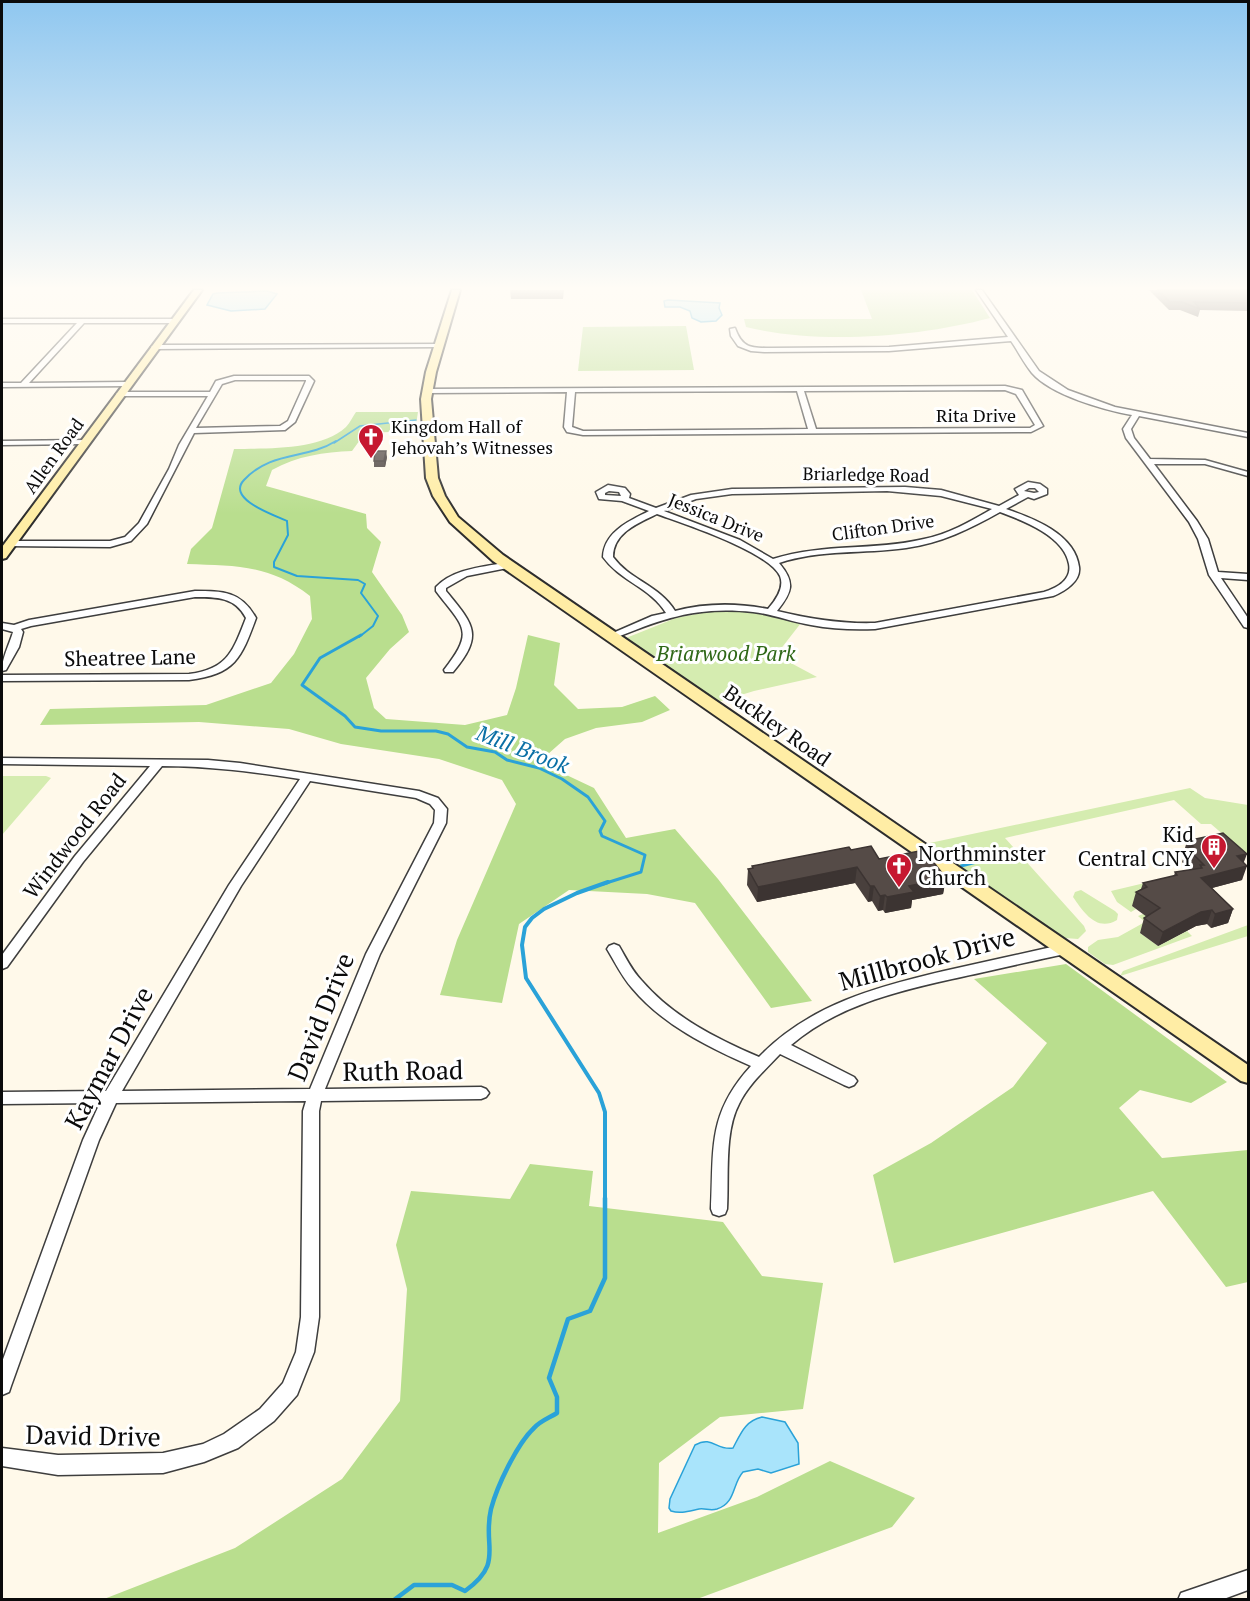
<svg xmlns="http://www.w3.org/2000/svg" width="1250" height="1601" font-family="'PT Serif',serif">
<rect width="100%" height="100%" fill="#fff9ea"/>
<path fill="#d5ecb0" d="M718 610 755 613 801 623 776 655 817 677 754 691 718 702 626 638 676 618Z
M2 776H46L51 778 2 835Z
M1190 788 1205 798 1248 805V856L1211 824H1201L1174 800 1005 838 1084 926 1086 931 1078 939 1065 938 925 844Z
M1170 877 1132 906 1136 909 1131 912 1117 902 1111 891Z
M1081 890 1115 911 1118 914 1117 920C1097 932 1084 913 1073 897L1075 892Z
M1143 914 1148 917 1140 933 1158 946 1187 931 1192 936 1113 965 1105 964 1088 952V947L1098 940 1118 937 1145 922 1138 916Z
M1248 925V936L1120 976 1123 971Z"/>
<path fill="#b9de8e" d="M861 290H972L990 318C919 337 818 345 746 327L744 319H872Z
M686 326 694 370 578 371 583 327Z
M356 412H418L415 431 365 433 352 451C324 452 297 456 272 470L266 486 366 514 367 528 381 542 372 572 402 615 409 632 390 649 366 678 374 708 386 719 465 725 507 715 516 688 528 635 560 643 554 685 578 709 622 707 655 696 670 710 642 722 596 728 565 739 539 762 594 788 626 838 675 829 718 879 812 1001 771 1008 695 903 647 894 569 890 519 924 502 1003 440 995 457 940 516 804 502 780 439 759 341 744 289 729 199 722 40 725 50 709 206 705 271 683 294 654 312 619 310 596C269 564 236 566 187 564L191 549 212 528 234 449C267 448 320 451 346 427 350 423 353 416 356 412Z
M1066 964 1227 1082 1191 1103 1140 1090 1119 1108 1162 1158 1248 1150V1282L1226 1287 1153 1191 894 1263 873 1175 931 1143 1013 1087 1047 1043 974 979Z
M530 1164 593 1171 589 1206 723 1222 762 1276 823 1283 803 1409 720 1417 659 1463 658 1533 757 1497 830 1461 915 1498 892 1527 697 1599H104L235 1548 342 1479 400 1401 407 1289 396 1245 411 1191 510 1199Z"/>
<path fill="#a9e4fb" stroke="#2aa2d8" stroke-width="1.5" d="M267 291 277 294 265 309 231 311 207 305 213 294 217 293Z
M668 300 720 303 719 308 722 315 716 321 701 322 692 318 690 311 680 307H665L664 301Z
M762 1417 785 1422 798 1443 799 1464 771 1473 758 1469 743 1472C732 1484 736 1503 717 1509 710 1511 705 1508 699 1509 689 1511 681 1514 671 1511L669 1508 670 1499 695 1445C713 1435 716 1451 733 1448 741 1433 745 1421 762 1417Z"/>
<g fill="none" stroke-linecap="round" stroke-linejoin="round">
<path stroke="#2aa2d8" stroke-width="1.5" d="M334 443 360 426 416 420"/>
<path stroke="#2aa2d8" stroke-width="2" d="M336 441C306 460 272 450 244 480 226 499 274 515 287 521L288 535 274 562V567L297 576 358 580 365 584 361 593 378 616 373 626 359 637"/>
<path stroke="#2aa2d8" stroke-width="3" d="M361 635 320 658 302 685 345 716 355 727 381 731H436L448 734 467 747 495 752 507 760 539 768 562 779 588 797 605 821 600 831 602 836 645 855 641 872 603 884
M961 866 1016 852"/>
<path stroke="#2aa2d8" stroke-width="4" d="M605 1199V1112L599 1093 526 978 522 945 525 927 532 918 544 909 577 893 608 882"/>
<path stroke="#2aa2d8" stroke-width="4.5" d="M394 1600 414 1585H452L465 1591C505 1562 482 1547 491 1509 497 1486 517 1444 534 1428 540 1421 549 1418 557 1413V1397L549 1378 568 1319 590 1311 605 1278V1198"/>
<defs>
<path id="street" d="M976 290H982L1039 371 1068 390 1115 407 1248 433V437L1139 416 1131 429 1134 438 1150 459 1205 460 1248 472V476L1205 464H1154L1197 521 1208 539 1218 572 1248 574V580L1221 578 1248 618V628L1244 627 1209 575 1198 539 1189 522 1126 438 1123 429 1132 415C1104 410 1051 395 1032 373 1024 363 1018 351 1011 341L889 351 764 352 751 351 738 346 731 336 730 329 735 328C742 348 751 348 771 348L889 347 1008 337Z
M2 319H174L177 321 174 323H84L29 383 127 382H130V386L2 387V383H21L77 323H2Z
M441 344 442 345 439 347 154 349 151 347 154 345Z
M234 376H309L314 381 295 422 285 430 194 433 147 524 131 541 110 547 6 546V542L9 541H110L125 537 139 523 169 469 179 445 208 396H120L116 394 120 392H210L216 381ZM235 380H306V381L288 421 280 426 196 428 222 384Z
M1005 386 1022 390 1043 426 1031 432 583 435 567 432 564 427 567 392 427 393 423 391 427 389ZM1005 390 1016 394 1035 425 1030 428 816 429 804 391ZM797 391 808 429 583 431 572 427 575 392Z
M87 440 88 442 84 444 2 445V441Z
M1028 482 1040 484 1047 489V494L1034 499 1028 497 1006 509C1033 518 1075 534 1079 567 1081 581 1065 591 1053 596L875 629C853 630 832 629 811 625 791 622 772 614 753 612 698 606 664 618 615 638H607L606 636 652 616 666 613C651 588 620 581 603 557 604 532 629 521 649 511L622 501 599 499 596 492 608 485 625 488 630 494 629 498 656 508 691 495 732 489 905 487 941 490 999 506 1019 495 1015 489ZM1029 488H1035L1039 492 1034 493 1024 491ZM609 491 619 492 621 496 605 495V493ZM887 491 941 496 992 509C971 521 949 534 924 539 874 551 823 543 773 559L740 540 664 511 696 499 732 494ZM1000 512C1024 521 1064 536 1069 564 1072 580 1057 588 1044 592L875 623C841 624 810 619 777 611 792 592 796 583 779 563 821 549 864 554 906 548 941 543 970 529 1000 512ZM657 514C684 524 768 551 780 576 785 588 775 601 768 609 738 603 705 603 675 611 660 586 630 580 613 557 613 533 638 523 657 514Z
M509 562 512 563V567L467 576 446 588V591C474 625 484 635 453 672H445L444 670C475 630 464 628 436 591V587C454 568 485 567 509 562Z
M195 591C223 591 241 591 256 618 241 659 235 674 189 680L2 681V675L189 674C228 669 233 651 246 618 235 597 217 597 195 597L31 626 21 629 23 632 19 647 6 670 2 671C2 657 9 646 13 632L2 629V623L14 625 29 620Z
M2 758 208 760 240 763 419 791 438 798 447 809 446 823 380 954 325 1089 481 1087 486 1089 489 1093 486 1097 481 1099 321 1101 319 1111V1317L314 1352 297 1395 274 1421 238 1448 204 1462 163 1473 58 1475 2 1466V1448L58 1455 163 1453 203 1444 224 1434 260 1409 283 1383 296 1352 301 1317 303 1111 306 1101 116 1103 99 1140 11 1386 9 1392 2 1395V1362L83 1140 100 1103 2 1104V1092L106 1091 229 885 300 779C253 772 209 766 162 766L83 862 7 967 2 969V955L75 856 150 766 2 764ZM310 781 416 798 430 804 435 810 434 823 366 954 310 1089 122 1091 241 886Z
M614 944 619 946C626 958 632 971 642 981 673 1017 717 1039 759 1057 809 1005 876 987 944 971 984 962 1025 953 1065 944L1070 946 1072 949 1070 952 1065 954C1027 962 990 971 952 979 894 992 837 1006 791 1045L854 1077 857 1081 854 1085 849 1087 844 1085 780 1054C766 1069 748 1085 739 1104 724 1132 729 1177 727 1209L725 1214 719 1216 713 1214 711 1209C714 1149 707 1114 751 1066 708 1047 663 1025 632 988 622 977 615 962 607 949L609 946Z
M1248 1570V1590L1221 1600H1178L1181 1593Z"/>
<path id="secondary" d="M194 290H202L6 558 2 559V547Z
M452 290H460L436 372 431 399 438 478 445 496 458 517 503 555 1248 1065V1083L1241 1081 493 561 450 522 433 496 426 478 421 399 426 372Z"/>
</defs>
<use href="#street" stroke="#3e3e3e" stroke-width="3"/>
<use href="#secondary" stroke="#2d2d2d" stroke-width="4"/>
<use href="#street" fill="#fff" fill-rule="evenodd"/>
<use href="#secondary" fill="#ffeda5" fill-rule="evenodd"/>
</g>
<path fill="#49403d" d="M510 290H564L563 299H511Z
M1149 290H1248V311L1200 310 1198 317 1180 310H1169Z
M387 457 385 467H374V461Z
M1187 841 1244 863 1242 880 1212 888 1233 909 1228 923 1211 928 1207 924 1196 926 1158 946 1140 933 1144 918 1147 917 1132 906 1136 892 1141 889 1143 883 1174 876 1175 872 1190 870 1182 862 1184 856 1183 855Z
M851 850 946 878 943 894 912 900 911 908 885 913 883 910 878 911 872 901 868 902 855 883 757 902 747 885 748 869 752 868V866Z"/>
<path fill="#3c3432" d="M386 451 387 457 385 467 384 461Z
M1247 854 1242 867 1247 866 1242 880 1197 892 1201 878 1237 856Z
M857 867 855 883 757 902 758 887Z
M946 878 943 894 912 900 911 908 885 913 887 897 909 886Z
M870 886H874L872 901 868 902Z
M885 895 883 910 878 911 880 896Z
M1233 909 1228 923 1211 928 1215 914Z
M1212 910 1207 924 1196 926 1158 946 1163 932 1201 912Z"/>
<path fill="#554b47" stroke="#3c3432" stroke-width="1.5" d="M1158 290H1248V303L1194 302 1200 309 1182 302H1170Z
M375 451H386L384 461H374Z
M1223 833 1247 854 1237 856 1247 866 1201 878 1233 909 1215 914 1212 910 1201 912 1163 932 1144 918 1160 908 1136 892 1147 887 1143 883 1177 875 1175 872 1202 868 1200 865H1204L1187 848 1193 846 1187 841Z
M871 846 879 859 924 850 946 878 909 886 914 892 887 897 885 895 880 896 874 886H870L857 867 758 887 748 869 753 868 752 866 849 847 851 850Z"/>
<linearGradient id="sky" x2="0" y2="1"><stop stop-color="#8fc7f0"/><stop offset="0.56" stop-color="#fffcf6"/><stop offset="1" stop-color="#fffcf6" stop-opacity="0"/></linearGradient>
<rect width="1250" height="514" fill="url(#sky)"/>
<defs>
<symbol id="church-pin" viewBox="-11 -11 22 30"><path d="M0 17L-7.5 6A9.5 9.5 0 1 1 7.5 6Z" fill="#c61830" stroke="#fff"/><path d="M-1.2-6h2.4v3.5h3.3v2.4h-3.3V6h-2.4V-.1h-3.3v-2.4h3.3Z" fill="#fff"/></symbol>
<symbol id="building-pin" viewBox="-11 -11 22 30"><path d="M0 17L-7.5 6A9.5 9.5 0 1 1 7.5 6Z" fill="#c61830" stroke="#fff"/><path d="M-4-6H4V6H1V3H-1V6H-4ZM-2.5-4.3h1.7v1.8h-1.7ZM.8-4.3h1.7v1.8H.8ZM-2.5-1h1.7V.8h-1.7ZM.8-1h1.7V.8H.8Z" fill="#fff"/></symbol>
</defs>
<g fill-rule="evenodd">
<use href="#church-pin" x="356" y="422" width="30" height="40"/>
<use href="#building-pin" x="1199" y="832" width="30" height="40"/>
<use href="#church-pin" x="884" y="851" width="30" height="40"/>
</g>
<g text-anchor="middle" stroke-width="6" stroke-linejoin="round" paint-order="stroke">
<g font-size="18" fill="#0b0b0b" stroke="#fff">
<text x="976" y="422">Rita Drive</text>
<text transform="translate(54 456) rotate(-54)" y="6">Allen Road</text>
<text transform="translate(866 475) rotate(1)" y="6">Briarledge Road</text>
<text transform="translate(716 518) rotate(22)" y="6">Jessica Drive</text>
<text transform="translate(883 528) rotate(-8)" y="6">Clifton Drive</text>
</g>
<g font-size="18" fill="#0b0b0b" stroke="#fff" text-anchor="start">
<text x="391" y="433">Kingdom Hall of<tspan x="391" dy="21">Jehovah’s Witnesses</tspan></text>
</g>
<g font-size="21" font-style="italic" fill="#2f6817" stroke="#fff">
<text x="726" y="661">Briarwood Park</text>
</g>
<g font-size="21" fill="#0b0b0b" stroke="#fff">
<text transform="translate(130 658) rotate(-1)" y="7">Sheatree Lane</text>
<text transform="translate(777 726) rotate(35)" y="7">Buckley Road</text>
<text transform="translate(75 836) rotate(-52)" y="7">Windwood Road</text>
</g>
<g font-size="21" fill="#0b0b0b" stroke="#fff" text-anchor="end">
<text x="1194" y="842">Kid<tspan x="1194" dy="24">Central CNY</tspan></text>
<text x="918" y="861" text-anchor="start">Northminster<tspan x="918" dy="24">Church</tspan></text>
</g>
<g font-size="22" font-style="italic" fill="#0b70a6" stroke="#fff">
<text transform="translate(523 749) rotate(21)" y="8">Mill Brook</text>
</g>
<g font-size="26" fill="#0b0b0b" stroke="#fff">
<text transform="translate(927 959) rotate(-15)" y="9">Millbrook Drive</text>
<text transform="translate(321 1017) rotate(-68)" y="9">David Drive</text>
<text transform="translate(109 1058) rotate(-62)" y="9">Kaymar Drive</text>
<text transform="translate(403 1071) rotate(-1)" y="9">Ruth Road</text>
<text transform="translate(93 1436) rotate(1)" y="9">David Drive</text>
</g>
</g>
<rect width="1250" height="1601" fill="none" stroke="#0b0b0b" stroke-width="6"/>
</svg>
